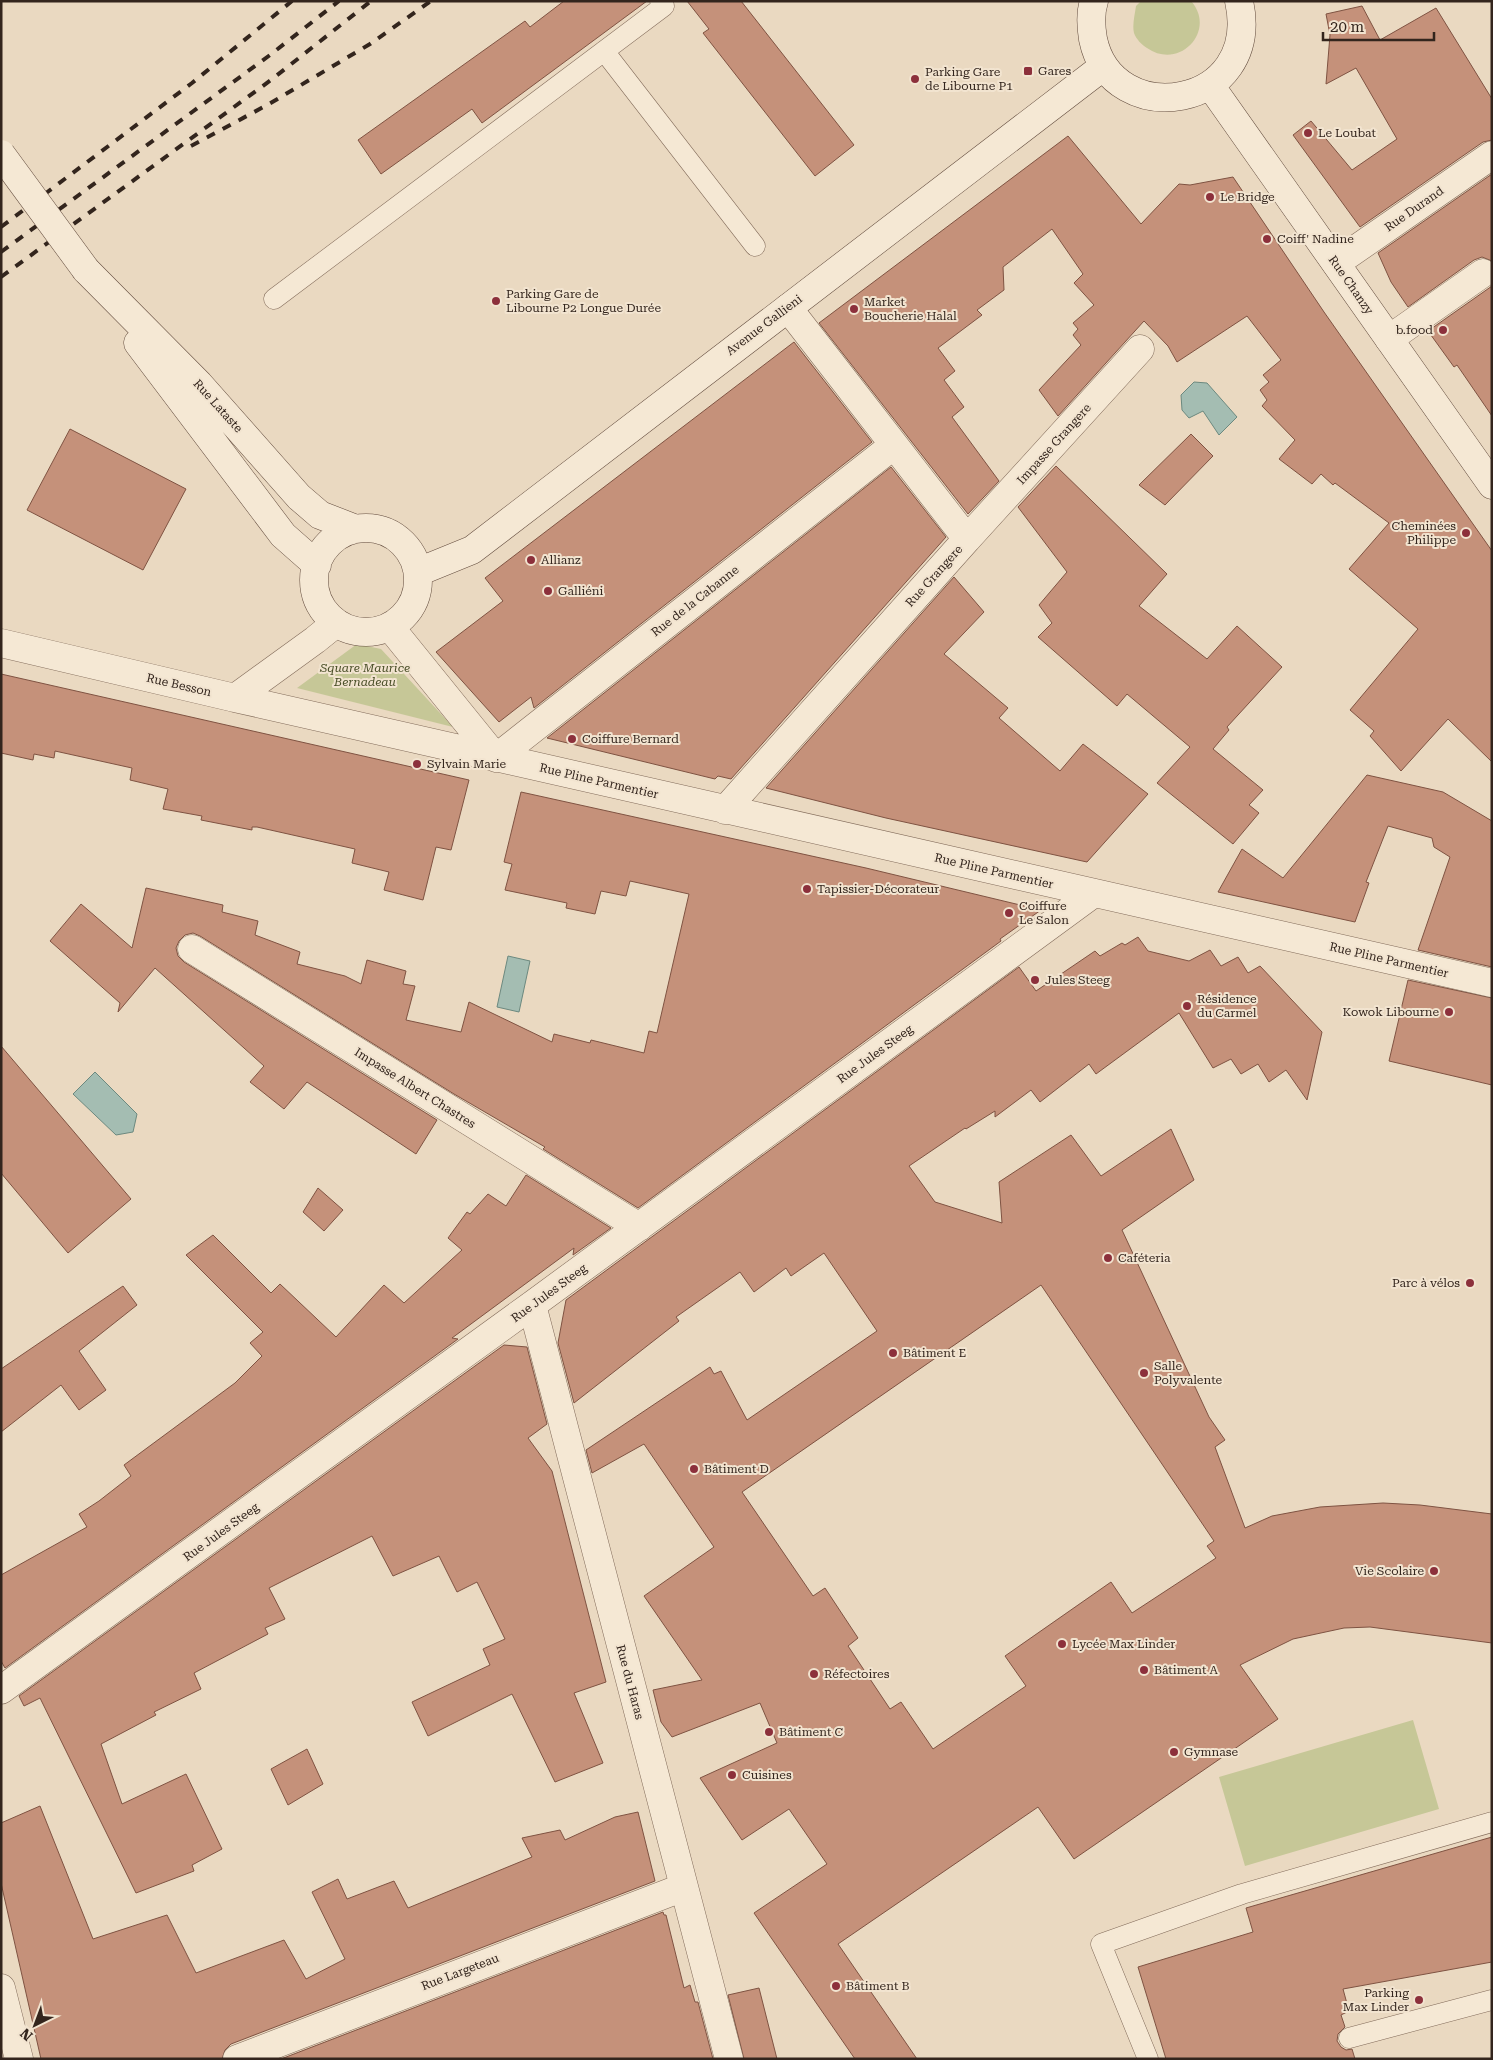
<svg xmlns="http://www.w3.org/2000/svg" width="1493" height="2060" font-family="'Roboto Serif',serif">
<rect width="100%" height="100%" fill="#ead9c1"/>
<path fill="#c6c797" d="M1141 1H1191C1217 30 1180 71 1147 48 1142 45 1136 39 1134 33 1132 25 1135 14 1136 6Z
M357 644 381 649 453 727 297 688Z
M1413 1720 1439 1809 1245 1866 1219 1777Z"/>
<path fill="#a4bdb2" stroke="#6c897f" d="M1194 382 1207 383 1237 417 1219 435 1203 411 1189 418 1182 410 1181 395Z
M508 956 530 961 519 1012 497 1007Z
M95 1072 137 1114 133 1132 116 1135 73 1094Z"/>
<path fill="#c5917a" stroke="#7f5342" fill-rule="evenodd" d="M564 1H647L482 123 472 109 381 174 358 140 525 21 530 27Z
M687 1H741L854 145 815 176 703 33 709 29Z
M1362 6 1380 40 1436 8 1492 99V140L1483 142 1360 227 1293 135 1311 121 1352 170 1397 139 1356 68 1326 84 1330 35 1326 14Z
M1068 136 1141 224 1179 184 1190 185 1233 177 1324 312 1492 551V762L1448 719 1401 771 1370 736 1374 731 1350 710 1418 629 1349 569 1389 523 1335 483 1333 485 1321 474 1312 484 1279 459 1295 440 1262 406 1267 400 1260 390 1269 382 1263 375 1281 360 1247 316 1177 362 1168 346 1144 321 1058 416 1039 390 1081 345 1073 335 1078 329 1073 323 1094 305 1074 283 1083 274 1052 229 1003 267 1004 290 977 310 982 315 938 348 955 371 944 380 964 407 952 417 999 481 968 514 819 323Z
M1492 174V261L1482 257 1474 260 1408 307 1391 282 1378 253Z
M1492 286V416L1457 365 1454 367 1428 331Z
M794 342 872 442 534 708 531 697 499 722 436 652 503 601 485 578Z
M70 429 186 489 143 570 27 510Z
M1191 434 1213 456 1165 505 1139 485Z
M1056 466 1167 574 1139 606 1207 659 1237 626 1282 667 1227 727 1229 730 1213 749 1263 790 1249 805 1259 813 1233 844 1157 783 1190 747 1127 694 1117 706 1038 637 1052 623 1039 605 1067 572 1018 507Z
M891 467 946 537 731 779 718 776 715 779 547 738Z
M954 577 984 612 944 654 1008 708 999 718 1060 771 1083 744 1148 794 1087 862 886 818 766 788Z
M1 674 469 780 451 850 436 847 423 900 384 890 389 872 352 863 355 849 257 827H252V830L201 820 202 816 163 809 168 789 130 780 132 768 55 751 54 758 34 754 33 760 1 753Z
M1367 775 1443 792 1492 821V967L1418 950 1450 857 1434 847 1432 838 1388 826 1366 882 1369 883 1355 922 1218 892 1242 849 1283 878Z
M521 792 866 868 1041 910 1000 939 1001 941 638 1208 543 1149 545 1147 454 1094 200 936 193 933 185 935 179 941 176 948 178 956 184 962 437 1120 416 1154 307 1082 284 1109 250 1082 264 1066 155 968 118 1012 120 1003 50 941 81 904 132 948 146 888 223 905 222 912 258 921 255 935 300 952 297 964 345 976 361 984 367 960 406 971 403 984 415 986 406 1020 461 1032 469 1002 552 1042 554 1034 590 1043 591 1040 644 1053 649 1031 657 1033 689 894 630 881 626 896 601 891 595 914 566 908 567 903 505 890 512 864 504 862Z
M1138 937 1148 951 1189 961 1210 950 1221 966 1238 957 1248 973 1260 966 1322 1032 1307 1100 1286 1070 1269 1082 1258 1064 1241 1074 1231 1059 1213 1068 1179 1013 1096 1074 1089 1064 1040 1102 1031 1090 995 1117V1111L966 1129 965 1128 909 1166 935 1202 1002 1223 999 1182 1071 1135 1101 1176 1171 1129 1194 1180 1122 1230 1209 1417 1225 1440 1215 1447 1245 1528 1272 1516 1320 1507 1383 1503 1420 1505 1492 1514V1643L1370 1627 1344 1628 1293 1639 1240 1665 1278 1719 1074 1859 1038 1807 838 1944 917 2059H855L754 1913 827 1864 789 1809 742 1840 700 1778 777 1743 760 1703 672 1737 661 1722 653 1690 702 1680 644 1596 714 1547 644 1444 592 1473 586 1450 710 1367 714 1374 721 1371 747 1420 877 1331 824 1253 791 1276 786 1268 754 1292 740 1272 676 1317 679 1321 574 1403 558 1343 566 1300 1019 967 1036 991 1095 951 1100 956 1122 943 1125 945ZM1041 1285 1214 1541 1207 1546 1216 1558 1132 1613 1111 1582 1005 1656 1026 1686 933 1749 901 1702 890 1709 848 1646 858 1638 825 1588 813 1596 742 1492Z
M1408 980 1492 998V1085L1389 1061Z
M1 1046 131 1199 68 1253 1 1173Z
M526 1175 611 1228 573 1255 574 1248 452 1338 458 1339 5 1668 1 1661V1575L87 1527 79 1514 99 1501 131 1476 124 1465 235 1383 262 1356 250 1343 263 1332 186 1255 213 1235 271 1293 280 1284 336 1337 384 1285 404 1303 462 1250 448 1238 467 1212 470 1214 488 1194 506 1206Z
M318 1188 343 1210 324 1231 303 1212Z
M123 1286 137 1305 79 1351 106 1390 79 1410 61 1385 1 1432V1369Z
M504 1345 527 1347 547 1424 528 1438 552 1471 606 1682 574 1693 603 1763 555 1782 512 1694 428 1736 412 1702 490 1665 483 1649 505 1639 477 1582 457 1592 439 1556 393 1576 372 1536 269 1588 285 1619 265 1628 268 1634 194 1673 201 1689 154 1712 156 1715 101 1744 122 1804 186 1774 222 1849 192 1865 194 1871 136 1893 40 1698 24 1706 19 1696Z
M307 1749 323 1784 288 1805 271 1769Z
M40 1806 93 1939 167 1915 196 1973 284 1940 306 1979 345 1959 312 1892 338 1879 347 1899 394 1881 408 1908 532 1857 522 1838 560 1830 565 1840 615 1817 638 1812 655 1881 231 2044 225 2050 222 2059H41L1 1883V1823Z
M1492 1837V1962L1343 1989 1349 2011 1341 2015 1345 2027 1338 2034 1337 2041 1341 2047 1346 2050 1352 2049 1355 2059H1166L1138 1967 1253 1932 1246 1908Z
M663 1912 664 1915H666L684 1988 690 1985 695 2002H698L713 2059H281Z
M759 1988 777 2059H744L728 1995Z"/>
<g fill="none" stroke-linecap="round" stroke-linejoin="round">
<defs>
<path id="lane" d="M604 51 755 246
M274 299 664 6 660 1
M1349 2038 1492 2000
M1148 2059 1101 1944 1242 1894 1492 1822"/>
<path id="street" d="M1336 263 1492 155
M1389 339 1483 273
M967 539 1140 349
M390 627 496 758 894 445
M1 643 235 698 315 640 336 623
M235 698 1492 983
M725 810 967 539 788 308
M192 949 639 1227
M532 1305 729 2059
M1 1690 532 1305 1094 893
M1 1988 19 2059
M237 2059 684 1887"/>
<path id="secondary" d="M1094 1C1090 13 1091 27 1093 39 1112 132 1263 110 1239 1
M1210 85 1492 485
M86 270 199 384 299 497 320 515 356 529
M138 343 283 535 317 565
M314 580a52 52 0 1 1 104 0a52 52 0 1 1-104 0Z
M418 572 472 550 1104 66"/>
</defs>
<use href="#lane" stroke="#826b5a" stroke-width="21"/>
<use href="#street" stroke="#826b5a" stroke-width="29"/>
<use href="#secondary" stroke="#634c3e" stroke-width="29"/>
<use href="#lane" stroke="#f5e8d4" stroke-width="20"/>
<use href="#street" stroke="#f5e8d4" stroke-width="28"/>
<use href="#secondary" stroke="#f5e8d4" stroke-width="28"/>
<path stroke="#33251d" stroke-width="4" stroke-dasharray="9 9" stroke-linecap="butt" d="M191 146 269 104 370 44 431 1
M1 227 192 83 292 1
M1 252 270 55 339 1
M1 277 271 80 371 1"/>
<defs>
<path id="secondary-bridge" d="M1 154 86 270"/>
</defs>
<use href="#secondary-bridge" stroke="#634c3e" stroke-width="29" stroke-linecap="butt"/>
<use href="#secondary-bridge" stroke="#f5e8d4" stroke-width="28"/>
</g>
<g fill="#8c303b" stroke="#f2e4d0" stroke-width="2">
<rect x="1023" y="66" width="10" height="10" rx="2.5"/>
<circle cx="915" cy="79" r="5"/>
<circle cx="1308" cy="133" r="5"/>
<circle cx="1210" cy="197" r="5"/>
<circle cx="1267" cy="239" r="5"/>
<circle cx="496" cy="301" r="5"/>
<circle cx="854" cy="309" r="5"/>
<circle cx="1443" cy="330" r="5"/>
<circle cx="1466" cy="533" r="5"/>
<circle cx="531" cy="560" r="5"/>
<circle cx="548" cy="591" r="5"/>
<circle cx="572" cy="739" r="5"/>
<circle cx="417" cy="764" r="5"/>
<circle cx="807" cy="889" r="5"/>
<circle cx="1009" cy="913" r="5"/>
<circle cx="1035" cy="980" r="5"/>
<circle cx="1187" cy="1006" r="5"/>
<circle cx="1449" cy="1012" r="5"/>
<circle cx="1108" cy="1258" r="5"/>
<circle cx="1470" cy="1283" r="5"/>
<circle cx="893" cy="1353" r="5"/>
<circle cx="1144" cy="1373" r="5"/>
<circle cx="694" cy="1469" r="5"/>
<circle cx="1434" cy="1571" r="5"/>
<circle cx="1062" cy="1644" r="5"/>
<circle cx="1144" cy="1670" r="5"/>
<circle cx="814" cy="1674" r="5"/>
<circle cx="769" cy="1732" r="5"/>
<circle cx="1174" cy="1752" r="5"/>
<circle cx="732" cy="1775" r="5"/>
<circle cx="836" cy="1986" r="5"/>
<circle cx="1419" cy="2000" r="5"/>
</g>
<g text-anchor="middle" stroke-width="4" stroke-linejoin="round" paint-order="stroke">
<g font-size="12" fill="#33251d" stroke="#f2e4d0" text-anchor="start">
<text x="1038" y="75">Gares</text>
<text x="925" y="76">Parking Gare<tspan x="925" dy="14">de Libourne P1</tspan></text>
<text x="1318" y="137">Le Loubat</text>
<text x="1220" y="201">Le Bridge</text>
<text x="1277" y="243">Coiff' Nadine</text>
<text x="506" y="298">Parking Gare de<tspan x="506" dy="14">Libourne P2 Longue Durée</tspan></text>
<text x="864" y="306">Market<tspan x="864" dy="14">Boucherie Halal</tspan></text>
<text x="1433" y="334" text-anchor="end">b.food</text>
<text x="1456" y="530" text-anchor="end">Cheminées<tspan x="1456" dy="14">Philippe</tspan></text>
<text x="541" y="564">Allianz</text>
<text x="558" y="595">Galliéni</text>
<text x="582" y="743">Coiffure Bernard</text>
<text x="427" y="768">Sylvain Marie</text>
<text x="817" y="893">Tapissier-Décorateur</text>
<text x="1019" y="910">Coiffure<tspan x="1019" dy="14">Le Salon</tspan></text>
<text x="1045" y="984">Jules Steeg</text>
<text x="1197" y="1003">Résidence<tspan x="1197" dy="14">du Carmel</tspan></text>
<text x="1439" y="1016" text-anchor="end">Kowok Libourne</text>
<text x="1118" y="1262">Caféteria</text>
<text x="1460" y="1287" text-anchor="end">Parc à vélos</text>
<text x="903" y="1357">Bâtiment E</text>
<text x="1154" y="1370">Salle<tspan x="1154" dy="14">Polyvalente</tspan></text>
<text x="704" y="1473">Bâtiment D</text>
<text x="1424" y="1575" text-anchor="end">Vie Scolaire</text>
<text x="1072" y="1648">Lycée Max Linder</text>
<text x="1154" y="1674">Bâtiment A</text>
<text x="824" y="1678">Réfectoires</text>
<text x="779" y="1736">Bâtiment C</text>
<text x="1184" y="1756">Gymnase</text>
<text x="742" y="1779">Cuisines</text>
<text x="846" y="1990">Bâtiment B</text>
<text x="1409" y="1997" text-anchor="end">Parking<tspan x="1409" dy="14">Max Linder</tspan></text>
</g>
<g font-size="12" fill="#33251d" stroke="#f2e4d0">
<text transform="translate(1414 209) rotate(-35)" y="4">Rue Durand</text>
<text transform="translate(1351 285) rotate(55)" y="4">Rue Chanzy</text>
<text transform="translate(764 325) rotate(-37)" y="4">Avenue Gallieni</text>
<text transform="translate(218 406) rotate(48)" y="4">Rue Lataste</text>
<text transform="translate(1054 444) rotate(-48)" y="4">Impasse Grangere</text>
<text transform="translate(934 576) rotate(-48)" y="4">Rue Grangere</text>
<text transform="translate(695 601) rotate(-38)" y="4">Rue de la Cabanne</text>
<text transform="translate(179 685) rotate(13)" y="4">Rue Besson</text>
<text transform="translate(599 781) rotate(13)" y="4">Rue Pline Parmentier</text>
<text transform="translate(994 871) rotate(13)" y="4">Rue Pline Parmentier</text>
<text transform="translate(1389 960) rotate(13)" y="4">Rue Pline Parmentier</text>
<text transform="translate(875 1054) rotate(-36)" y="4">Rue Jules Steeg</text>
<text transform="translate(415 1088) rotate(32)" y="4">Impasse Albert Chastres</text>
<text transform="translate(549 1293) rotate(-36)" y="4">Rue Jules Steeg</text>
<text transform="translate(221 1532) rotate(-36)" y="4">Rue Jules Steeg</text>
<text transform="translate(630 1682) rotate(75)" y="4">Rue du Haras</text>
<text transform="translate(460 1972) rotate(-21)" y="4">Rue Largeteau</text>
</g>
<g font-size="12" font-style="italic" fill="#484d26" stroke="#f2e4d0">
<text x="365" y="672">Square Maurice<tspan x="365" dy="14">Bernadeau</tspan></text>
</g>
</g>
<rect width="1493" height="2060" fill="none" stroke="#33251d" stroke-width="5"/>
<g transform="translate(35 2025) rotate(222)" stroke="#f2e4d0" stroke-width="4" paint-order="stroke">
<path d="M0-4L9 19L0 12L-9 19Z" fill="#33251d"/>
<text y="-8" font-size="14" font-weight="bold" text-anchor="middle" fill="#33251d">N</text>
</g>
<path d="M1323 32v8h111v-8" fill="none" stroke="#33251d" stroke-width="2.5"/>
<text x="1330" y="32" font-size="15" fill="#33251d" stroke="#f2e4d0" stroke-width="4" paint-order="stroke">20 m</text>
</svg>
